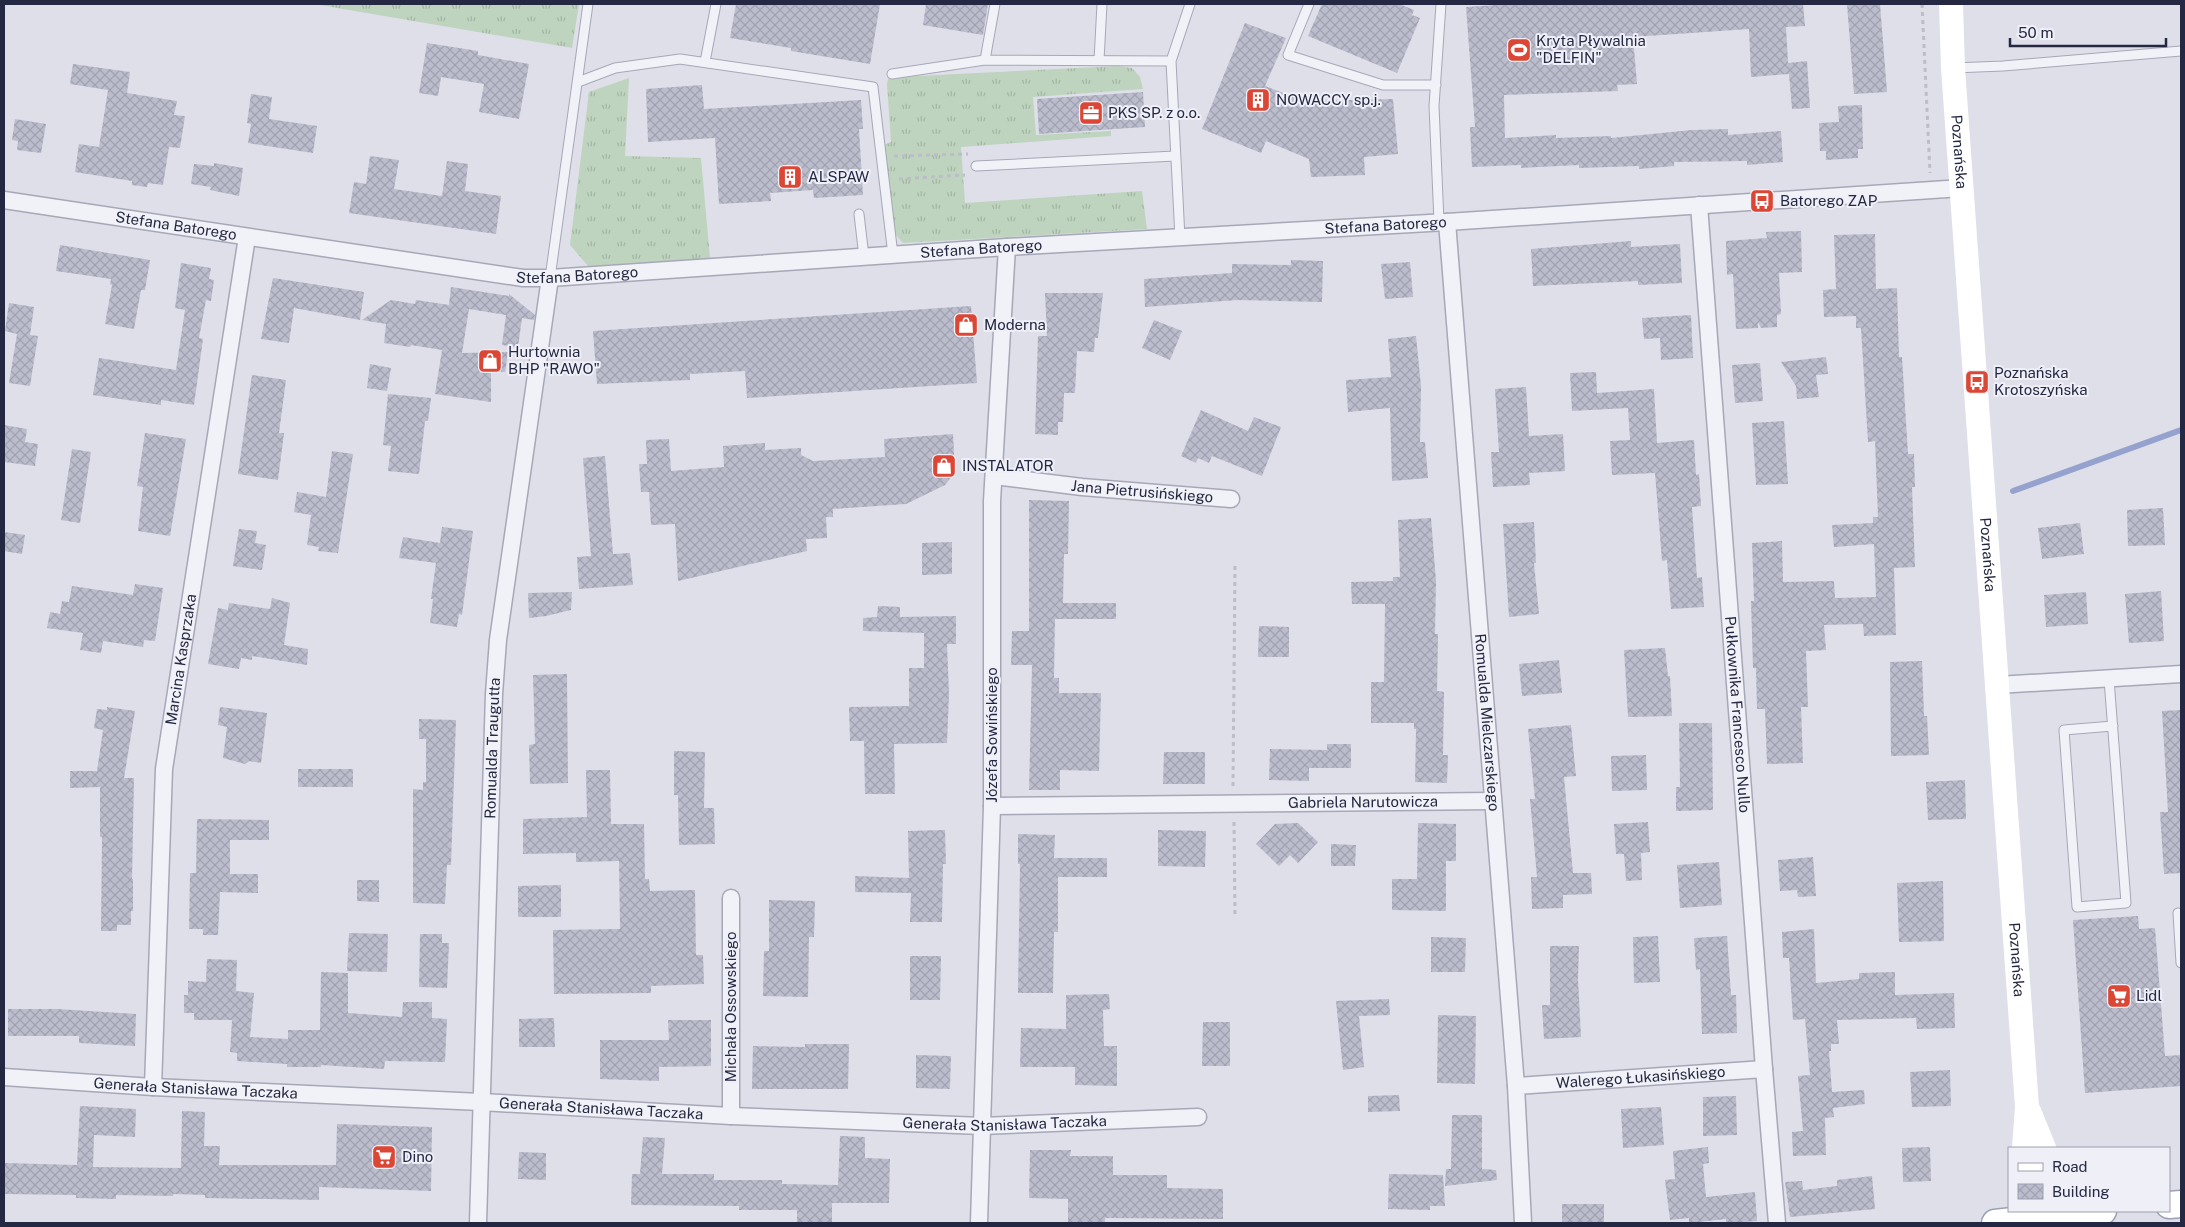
<svg xmlns="http://www.w3.org/2000/svg" width="2185" height="1227" font-family="'Public Sans',sans-serif">
<defs>
<pattern id="grass-tufts" width="24" height="20" patternUnits="userSpaceOnUse" patternTransform="scale(1.25)"><rect width="24" height="20" fill="#bed4be"/><path d="M3 7l-1-3M5 7V3M7 7l1-3M15 17l-1-3M17 17v-4M19 17l1-3" fill="none" stroke="#a3b6a4"/></pattern>
<pattern id="building-cross-hatch" width="8" height="8" patternUnits="userSpaceOnUse" patternTransform="scale(1.25)"><rect width="8" height="8" fill="#bbbdcd"/><path d="M0 0l8 8M0 8l8-8" fill="none" stroke="#a1a2b1"/></pattern>
</defs>
<rect width="100%" height="100%" fill="#dedfe9"/>
<path fill="url(#grass-tufts)" d="M314 4H579L572 48Z
M1118 66 1132 68 1140 77 1143 89 1033 97 1036 135 1111 131V136L961 147 965 203 1142 191 1147 229 903 243 894 233 884 145 891 142 887 84 888 79 897 77Z
M629 78 625 156 701 158 710 258 588 266 570 245 589 92Z"/>
<g fill="none" stroke-linecap="round" stroke-linejoin="round">
<path stroke="#95a2cd" stroke-width="6" d="M2013 491 2181 430"/>
</g>
<path fill="url(#building-cross-hatch)" d="M736 4H880L870 64 791 51V48L730 38Z
M926 4H988L983 35 923 25Z
M1322 4H1399L1414 10 1412 15 1420 18 1397 73 1308 36Z
M1511 4H1803L1805 26 1786 27 1788 63 1807 61 1810 108 1792 109 1789 74 1751 77 1749 29 1633 37 1637 84 1617 85 1618 91 1504 95 1505 138 1556 135V138L1611 136V138L1692 130 1728 129V135L1781 131 1783 162 1747 165V161L1674 162V166L1639 169V166L1579 168V165L1521 168V165L1472 167 1470 127H1475L1466 7Z
M1847 4H1880L1887 92 1854 94Z
M1245 23 1286 38 1265 86 1305 101 1393 99 1398 154 1364 157 1365 175 1311 177 1309 159 1266 141 1261 153 1202 129Z
M427 43 478 51V55L529 64 519 119 479 112 484 84 441 77 438 96 419 93Z
M73 64 130 72 127 93 177 101 174 115 185 116 180 148 169 147 163 185 148 183 147 187 132 185V181L75 172 79 144 99 147 108 90 70 84Z
M702 85 704 109 861 100 863 129H859L863 195 814 198 813 190 770 193 771 201 719 204 715 138 648 142 646 89Z
M1143 92 1145 127 1039 134 1037 99Z
M251 94 272 97 269 119 317 126 313 153 248 143 251 124 247 123Z
M1862 105 1863 149H1858V158L1826 160V151H1820L1819 123 1839 122 1838 106Z
M15 119 46 124 41 153 17 150 18 141 12 140Z
M370 156 399 160 394 189 442 196 447 161 468 164 465 191 501 196 496 234 349 213 354 182 366 184Z
M214 163 243 168 239 196 210 190 211 187 191 184 194 164 214 166Z
M1801 231 1802 272 1779 273 1781 314 1777 315V327L1761 328 1758 322V328L1736 329 1733 274 1727 275 1726 241 1767 238 1766 232Z
M1875 234 1876 289 1897 288 1899 357H1902L1908 454H1914L1915 487H1912L1915 567 1894 568 1896 635 1864 636 1863 624 1824 625 1826 650 1806 651 1808 707H1801L1803 763 1767 764 1765 709H1757L1756 668H1753L1751 601H1754L1752 543 1782 541 1783 582 1834 581 1835 598 1876 597 1874 544 1834 547 1832 525 1873 523V517H1878L1875 441 1868 442 1861 328H1856V316L1824 317 1823 290 1836 289 1834 235Z
M1631 241V247L1680 244 1682 283 1638 285V281L1533 286 1531 249Z
M60 245 150 260 145 290H141L134 329 105 324 112 285 110 284 111 279 56 271Z
M1291 260 1323 261 1322 302 1237 300 1145 307 1144 279 1232 273V264L1291 265Z
M1410 262 1413 297 1385 299 1381 264Z
M181 263 211 268 209 279 214 280 211 301 206 300 199 338 203 339 194 405 161 400V405L93 395 99 358 176 370 185 310 175 308Z
M273 278 364 292 360 320 294 308 289 343 261 339Z
M451 287 509 296V294L535 315 534 320 522 318 518 347 502 345 506 315 469 309 462 353 508 352 505 372 491 371V402L435 394 442 350 411 345 410 347 384 343 386 324 362 320 391 300 415 304 416 300 449 305Z
M1045 293H1103L1098 338H1095L1094 352 1077 351 1075 393H1064L1063 422H1058V435L1035 434 1038 336H1047Z
M9 303 34 307 30 335 38 336 30 386 9 383 17 334 5 331Z
M971 306 977 383 747 398 745 371 690 374V380L597 384 593 331Z
M1691 315 1693 358 1661 360 1660 338 1644 339 1642 318Z
M1154 320 1182 331 1170 360 1142 348Z
M1416 336 1421 386 1420 442H1425L1428 478 1392 481 1390 408 1348 412 1346 380 1391 377 1388 339Z
M1826 357 1828 374 1816 375 1819 397 1797 399 1796 386 1781 362Z
M1760 363 1763 401 1735 403 1732 365Z
M370 364 391 368 387 391 367 388Z
M1596 372 1597 393 1654 389 1657 443 1694 440 1696 475 1699 474 1701 506 1692 507 1697 578 1702 577 1704 607 1671 609 1667 560 1662 561 1655 473 1612 475 1610 441 1630 440 1628 408 1572 411 1570 373Z
M252 375 286 380 279 433H284L278 480 238 474Z
M1526 387 1529 436 1563 434 1565 471 1529 473 1530 485 1493 487 1491 452H1499L1495 389Z
M388 394 431 398 428 421H425L419 474 388 471 391 446 383 445Z
M1201 410 1248 431 1254 417 1281 427 1262 476 1212 456 1209 463 1198 458 1196 463 1181 456Z
M1784 421 1788 484 1756 485 1752 423Z
M4 425 27 429 25 442 38 444 35 466 4 462Z
M145 433 186 439 170 536 138 531 143 487 137 486Z
M953 434 955 472 945 485 906 504 833 509V517H826L827 538 806 539 807 551 678 581 675 524 651 525 649 492H641L639 464H647L646 440 669 439 671 471 724 467 723 446 765 443V450L801 448V455L813 461 885 457 884 439Z
M72 449 91 452 80 523 61 520Z
M332 451 353 454 338 553 318 551 319 547 307 545 311 515 294 512 297 492 326 497Z
M605 456 613 554 630 553 633 585 579 589 577 557 591 556 583 458Z
M1029 500 1069 501 1068 554H1064L1063 603H1116V619H1055L1054 678H1059V693H1101L1099 771 1060 770V790H1029L1032 665H1011L1012 631H1029Z
M2163 508 2165 545 2128 546 2127 510Z
M1431 518 1436 581 1435 634H1438L1437 691 1444 692 1443 755H1448L1447 783 1415 782 1416 729H1414V723H1371V682H1384L1385 604H1352L1351 582 1393 581V577H1400L1398 520Z
M1534 522 1536 563H1534L1539 614 1509 617 1503 524Z
M2080 523 2084 554 2042 559 2038 528Z
M442 527 473 531 462 615 459 614 457 627 430 623 433 599H431L436 563 399 558 403 537 440 543Z
M239 529 257 531 255 543 266 545 262 570 233 566Z
M4 532 25 535 22 554 4 551Z
M952 542V574L922 575V543Z
M135 584 163 588 155 641 144 640 143 647 103 641 101 653 80 650 83 633 47 628 50 612 60 614 62 601 69 602 72 586 133 595Z
M2161 591 2164 641 2129 643 2125 594Z
M572 592 571 610 546 616 529 618 528 593Z
M2086 592 2088 624 2046 627 2044 595Z
M272 598 290 603 284 645 308 649 307 665 252 656V660L241 658 239 669 208 664 218 608 228 610 229 603 270 609Z
M878 606 900 607V617L956 616V644H947L949 694 947 743 894 744 895 794H865L864 741H850L849 707 909 706V668H924V633L863 631V618L877 617Z
M1259 626 1289 627V657H1258Z
M1665 648 1668 676H1670L1672 716 1628 717 1624 650Z
M1559 660 1562 693 1522 696 1519 664Z
M1922 661 1924 716H1927L1929 755 1891 756 1890 662Z
M567 674 568 783 530 784 529 745 535 744 533 675Z
M107 707 135 711 124 778H134L132 879H133V911H131V925H117V931H101L102 837H100V787L70 788V771H97L103 730 94 728 97 709 107 710Z
M220 707 267 713 261 763 249 761 245 764 223 758 227 727 218 725Z
M2181 710V873L2164 874 2160 812H2168L2162 711Z
M419 719 456 720 451 865H447L445 904 413 903V789L423 790V782H426V739H419Z
M1679 723H1712L1713 810 1676 811V787H1680Z
M1571 725 1576 776 1564 777 1573 873H1591L1592 894 1563 895V908L1532 909 1531 877H1537L1530 799H1535L1528 729Z
M1327 744H1351V768H1309V781L1269 780 1270 749 1327 750Z
M674 751 705 752 704 808H714L715 844 679 845 678 795H674Z
M1164 752H1205V784H1163Z
M1646 755 1647 790 1612 791 1611 756Z
M298 769H353V787H298Z
M586 770H610L611 824H644L645 879H649L650 891 695 890 696 955H703L704 984 651 986V993L554 994 553 930 620 929 619 861 576 862V853L523 854V819L587 817Z
M1965 780 1966 819 1928 820 1926 782Z
M197 819 269 820V840H230V874H258V893L220 892 218 935H203V929H189L190 873H196Z
M1648 822 1650 852 1641 853 1642 880 1626 881 1624 854H1616L1614 824Z
M1298 823 1318 842 1298 863 1290 855 1279 866 1256 844 1275 824Z
M1418 823 1456 824V861H1446V911L1392 910V879H1417Z
M945 830 946 864H943L942 922H910L911 893 855 892V876L909 878 908 831Z
M1158 830 1206 831 1205 867 1158 866Z
M1018 834 1055 835 1054 858H1107V877H1058V932H1054L1053 993H1018L1020 864H1018Z
M1331 844 1356 845 1355 866H1331Z
M1813 857 1816 896 1798 897 1797 890 1780 891 1778 860Z
M1719 862 1722 905 1680 908 1677 865Z
M357 880H379V902L357 901Z
M1943 881 1944 941 1899 942 1897 883Z
M561 885V917H518V886Z
M769 900 815 901 814 937H809L808 997 763 996 764 951H769Z
M2138 916 2139 929 2155 928 2165 1056 2181 1055V1086L2085 1093 2073 920Z
M1814 929 1816 983 1859 979V973L1895 972V995L1954 993 1955 1028 1917 1029 1916 1018 1837 1020 1839 1044H1831V1051H1829L1832 1092 1864 1090 1865 1104 1833 1108 1834 1117 1825 1118 1826 1155 1793 1156 1792 1132 1803 1131 1798 1076 1810 1075 1805 1019 1793 1020 1789 958H1783L1782 932Z
M349 933 388 934 387 972 347 971Z
M420 934H442V943H449L447 988 419 987Z
M1658 936 1660 982 1634 983 1633 937Z
M1727 936 1731 995H1736L1737 1033 1702 1034 1700 969 1696 970 1694 938Z
M1431 937 1466 938 1465 972H1431Z
M1550 946H1579L1578 979 1581 1037 1544 1039 1542 1005H1550Z
M910 956H941L940 1000H910Z
M207 959 237 960 236 991 254 993 250 1037 288 1039V1030H320L321 972 348 973V1013L402 1017 403 1002H432V1018L447 1019 445 1062 385 1061 384 1069 321 1065V1067H287V1064L237 1061V1053L230 1052 232 1020H194V1013H184V995H188V981L206 982Z
M1109 994 1110 1009 1103 1010 1104 1046H1117V1086L1075 1085V1067H1020L1021 1028 1066 1029V995Z
M1389 999 1390 1015 1359 1016 1364 1067 1343 1070 1336 1001Z
M8 1009H57L136 1014 135 1046 79 1043V1036H8Z
M1438 1015 1476 1016 1475 1084 1437 1083Z
M554 1018 555 1047H519V1019Z
M668 1020H711V1066L659 1067V1081L600 1079V1040H669Z
M1203 1022H1230V1066H1202Z
M805 1044H849L848 1089H752L753 1046 805 1047Z
M916 1055 951 1056 950 1089 916 1088Z
M1950 1070 1951 1106 1912 1107 1910 1072Z
M1399 1095 1400 1111 1368 1112V1096Z
M1736 1096 1737 1135 1703 1136V1097Z
M80 1106 136 1109 135 1137 94 1135 93 1167 181 1168 182 1111 205 1112 204 1146H220L219 1165H336L337 1124 432 1127 431 1191 319 1187V1200L205 1198V1195L173 1194V1196L116 1195V1199L76 1198V1195L4 1194V1163L77 1165Z
M1661 1107 1664 1145 1623 1148 1621 1109Z
M1452 1115H1482V1169L1496 1170 1497 1180 1445 1186 1446 1169H1451Z
M840 1136 865 1137V1158L890 1159 889 1203H832V1223H797V1210H739V1206L631 1205 632 1174H640L643 1137 665 1138 662 1174H714V1180H782V1184L838 1185Z
M1708 1147 1709 1163 1703 1164 1706 1197 1755 1192 1757 1221 1726 1223V1219L1689 1223V1218L1670 1220 1665 1180 1675 1179 1673 1151Z
M1930 1147 1931 1181 1903 1182 1902 1148Z
M1030 1150H1071L1070 1156H1113V1175H1167V1188L1223 1189V1219L1105 1218V1223H1068V1199L1029 1198Z
M519 1152 546 1153V1180L518 1179Z
M1389 1174 1443 1175 1445 1206H1430V1210L1388 1209Z
M1872 1176 1875 1209 1790 1217 1785 1182 1802 1181 1803 1190 1837 1186V1180Z
M1562 1204H1604V1223H1562Z"/>
<g fill="none" stroke-linecap="round" stroke-linejoin="round">
<defs>
<path id="service" d="M995 4 985 60 1171 61 1180 238
M1309 4 1288 55 1383 85H1436
M1099 60 1102 4
M1171 61 1190 4
M705 62 716 4
M1953 68 2003 66 2181 51
M892 74 985 60
M578 82 615 68 680 59 873 87 893 255
M976 166 1175 156
M859 214 864 257
M1439 222 1434 106 1441 4
M550 278 588 4
M2109 679 2126 903 2077 907 2064 730 2113 726
M2178 913 2181 963"/>
<g id="minor">
<path id="s1" d="M4 200 523 278H550L1007 247 1447 222 1962 188"/>
<path id="s2" d="M1699 205 1764 1069 1777 1223"/>
<path id="s3" d="M1447 222 1516 1086 1523 1223"/>
<path id="s4" d="M994 476 1082 487 1231 499"/>
<path d="M1997 685 2181 674"/>
<path id="s5" d="M992 806 1492 801"/>
<path d="M731 898V1116"/>
<path id="s6" d="M4 1077 153 1087 481 1102 731 1116 982 1126 1198 1117"/>
<path id="s7" d="M1516 1086 1764 1069"/>
<path id="s8" d="M153 1087 164 769 247 237"/>
<path id="s9" d="M478 1223 494 694 498 640 550 278"/>
<path d="M979 1223 992 806V501L1007 247"/>
</g>
<path id="primary" d="M2169 1205 2181 1204
M1995 1223 2103 1211"/>
</defs>
<use href="#service" stroke="#a6a8b7" stroke-width="11"/>
<use href="#minor" stroke="#a6a8b7" stroke-width="19"/>
<use href="#primary" stroke="#9ca0b6" stroke-width="29"/>
<path stroke="#bcbdc8" stroke-width="3" stroke-dasharray="4 4" stroke-linecap="butt" d="M1922 4 1930 173
M894 156 968 154
M899 179 965 175
M1233 786 1235 566
M1234 822 1235 914"/>
<use href="#service" stroke="#f1f2f7" stroke-width="9"/>
<use href="#minor" stroke="#f1f2f7" stroke-width="16"/>
<g stroke="#fff" stroke-width="24">
<path id="s10" d="M1951 4 1953 68 2027 1107 2024 1148"/>
<path d="M2029 1111 2044 1148"/>
</g>
<use href="#primary" stroke="#fff" stroke-width="26"/>
</g>
<defs>
<symbol id="stadium-square" viewBox="-11 -11 22 22"><rect x="-9" y="-9" width="18" height="18" rx="4" fill="#dc4635" stroke="#eeeff7"/><path d="M0-5a6.5 5 0 1 0 0 10a6.5 5 0 1 0 0-10ZM-3.5-1.8h7v3.6h-7Z" fill="#fff"/></symbol>
<symbol id="building-square" viewBox="-11 -11 22 22"><rect x="-9" y="-9" width="18" height="18" rx="4" fill="#dc4635" stroke="#eeeff7"/><path d="M-4-6H4V6H1V3H-1V6H-4ZM-2.5-4.3h1.7v1.8h-1.7ZM.8-4.3h1.7v1.8H.8ZM-2.5-1h1.7V.8h-1.7ZM.8-1h1.7V.8H.8Z" fill="#fff"/></symbol>
<symbol id="office-square" viewBox="-11 -11 22 22"><rect x="-9" y="-9" width="18" height="18" rx="4" fill="#dc4635" stroke="#eeeff7"/><path d="M-6-3h4V-5.5h4V-3h4V5H-6ZM-1-4.5V-3h2v-1.5ZM-6 0V1H6V0Z" fill="#fff"/></symbol>
<symbol id="bus-square" viewBox="-11 -11 22 22"><rect x="-9" y="-9" width="18" height="18" rx="4" fill="#dc4635" stroke="#eeeff7"/><path d="M-5-6H5V4H4V6H2V4H-2V6H-4V4H-5ZM-3.5-4V0h7V-4ZM-3.5 1.2v1.5H-2V1.2ZM2 1.2v1.5H3.5V1.2Z" fill="#fff"/></symbol>
<symbol id="shop-square" viewBox="-11 -11 22 22"><rect x="-9" y="-9" width="18" height="18" rx="4" fill="#dc4635" stroke="#eeeff7"/><path d="M-5-2.5h2.3a2.7 3.5 0 0 1 5.4 0H5L5.5 6h-11ZM-1.5-2.5h3a1.5 2.3 0 0 0-3 0Z" fill="#fff"/></symbol>
<symbol id="supermarket-square" viewBox="-11 -11 22 22"><rect x="-9" y="-9" width="18" height="18" rx="4" fill="#dc4635" stroke="#eeeff7"/><path d="M-6-5.5h2.5l.6 2H6L4.5 2H-2.5L-4.4-4H-6ZM-1.5 3.2a1.3 1.3 0 1 0 .1 0ZM3 3.2a1.3 1.3 0 1 0 .1 0Z" fill="#fff"/></symbol>
</defs>
<g fill-rule="evenodd">
<use href="#stadium-square" x="1505" y="36" width="28" height="28"/>
<use href="#building-square" x="1244" y="86" width="28" height="28"/>
<use href="#office-square" x="1077" y="99" width="28" height="28"/>
<use href="#building-square" x="776" y="163" width="28" height="28"/>
<use href="#bus-square" x="1748" y="187" width="28" height="28"/>
<use href="#shop-square" x="952" y="311" width="28" height="28"/>
<use href="#shop-square" x="476" y="347" width="28" height="28"/>
<use href="#bus-square" x="1963" y="368" width="28" height="28"/>
<use href="#shop-square" x="930" y="452" width="28" height="28"/>
<use href="#supermarket-square" x="2105" y="982" width="28" height="28"/>
<use href="#supermarket-square" x="370" y="1143" width="28" height="28"/>
</g>
<g text-anchor="middle" stroke-width="4" stroke-linejoin="round" paint-order="stroke">
<g font-size="15" fill="#252842" stroke="#eeeff7" text-anchor="start">
<text x="1536" y="46">Kryta Pływalnia<tspan x="1536" dy="17">"DELFIN"</tspan></text>
<text x="1276" y="105">NOWACCY sp.j.</text>
<text x="1108" y="118">PKS SP. z o.o.</text>
<text x="808" y="182">ALSPAW</text>
<text x="1780" y="206">Batorego ZAP</text>
<text x="984" y="330">Moderna</text>
<text x="508" y="357">Hurtownia<tspan x="508" dy="17">BHP "RAWO"</tspan></text>
<text x="1994" y="378">Poznańska<tspan x="1994" dy="17">Krotoszyńska</tspan></text>
<text x="962" y="471">INSTALATOR</text>
<text x="2136" y="1001">Lidl</text>
<text x="402" y="1162">Dino</text>
</g>
<g font-size="15" fill="#252842" stroke="#eeeff7">
<text dy="5" stroke="none"><textPath href="#s10" startOffset="148">Poznańska</textPath></text>
<text dy="5" stroke="none"><textPath href="#s1" startOffset="1389">Stefana Batorego</textPath></text>
<text dy="5" stroke="none"><textPath href="#s1" startOffset="174">Stefana Batorego</textPath></text>
<text dy="5" stroke="none"><textPath href="#s1" startOffset="984">Stefana Batorego</textPath></text>
<text dy="5" stroke="none"><textPath href="#s1" startOffset="579">Stefana Batorego</textPath></text>
<text dy="5" stroke="none"><textPath href="#s4" startOffset="149">Jana Pietrusińskiego</textPath></text>
<text dy="5" stroke="none"><textPath href="#s10" startOffset="552">Poznańska</textPath></text>
<text dy="5" stroke="none"><textPath href="#s8" startOffset="429">Marcina Kasprzaka</textPath></text>
<text dy="5" stroke="none"><textPath href="#s2" startOffset="511">Pułkownika Francesco Nullo</textPath></text>
<text dy="5" stroke="none"><textPath href="#s3" startOffset="502">Romualda Mielczarskiego</textPath></text>
<text transform="translate(992 735) rotate(-90)" y="5">Józefa Sowińskiego</text>
<text dy="5" stroke="none"><textPath href="#s9" startOffset="475">Romualda Traugutta</textPath></text>
<text dy="5" stroke="none"><textPath href="#s5" startOffset="371">Gabriela Narutowicza</textPath></text>
<text dy="5" stroke="none"><textPath href="#s10" startOffset="958">Poznańska</textPath></text>
<text transform="translate(731 1007) rotate(-90)" y="5">Michała Ossowskiego</text>
<text dy="5" stroke="none"><textPath href="#s7" startOffset="125">Walerego Łukasińskiego</textPath></text>
<text dy="5" stroke="none"><textPath href="#s6" startOffset="192">Generała Stanisława Taczaka</textPath></text>
<text dy="5" stroke="none"><textPath href="#s6" startOffset="598">Generała Stanisława Taczaka</textPath></text>
<text dy="5" stroke="none"><textPath href="#s6" startOffset="1002">Generała Stanisława Taczaka</textPath></text>
</g>
</g>
<rect width="2185" height="1227" fill="none" stroke="#252842" stroke-width="10"/>
<rect x="2008" y="1147" width="162" height="65" fill="#eeeff7" stroke="#9e9faf"/>
<rect x="2018" y="1163" width="25" height="8" fill="#ffffff" stroke="#9e9faf"/>
<text x="2052" y="1172" font-size="15" fill="#252842">Road</text>
<rect x="2018" y="1184" width="25" height="15" fill="url(#building-cross-hatch)" stroke="#9e9faf"/>
<text x="2052" y="1197" font-size="15" fill="#252842">Building</text>
<path d="M2010 38v8h156v-8" fill="none" stroke="#252842" stroke-width="2.5"/>
<text x="2018" y="38" font-size="15" fill="#252842" stroke="#eeeff7" stroke-width="4" paint-order="stroke">50 m</text>
</svg>
